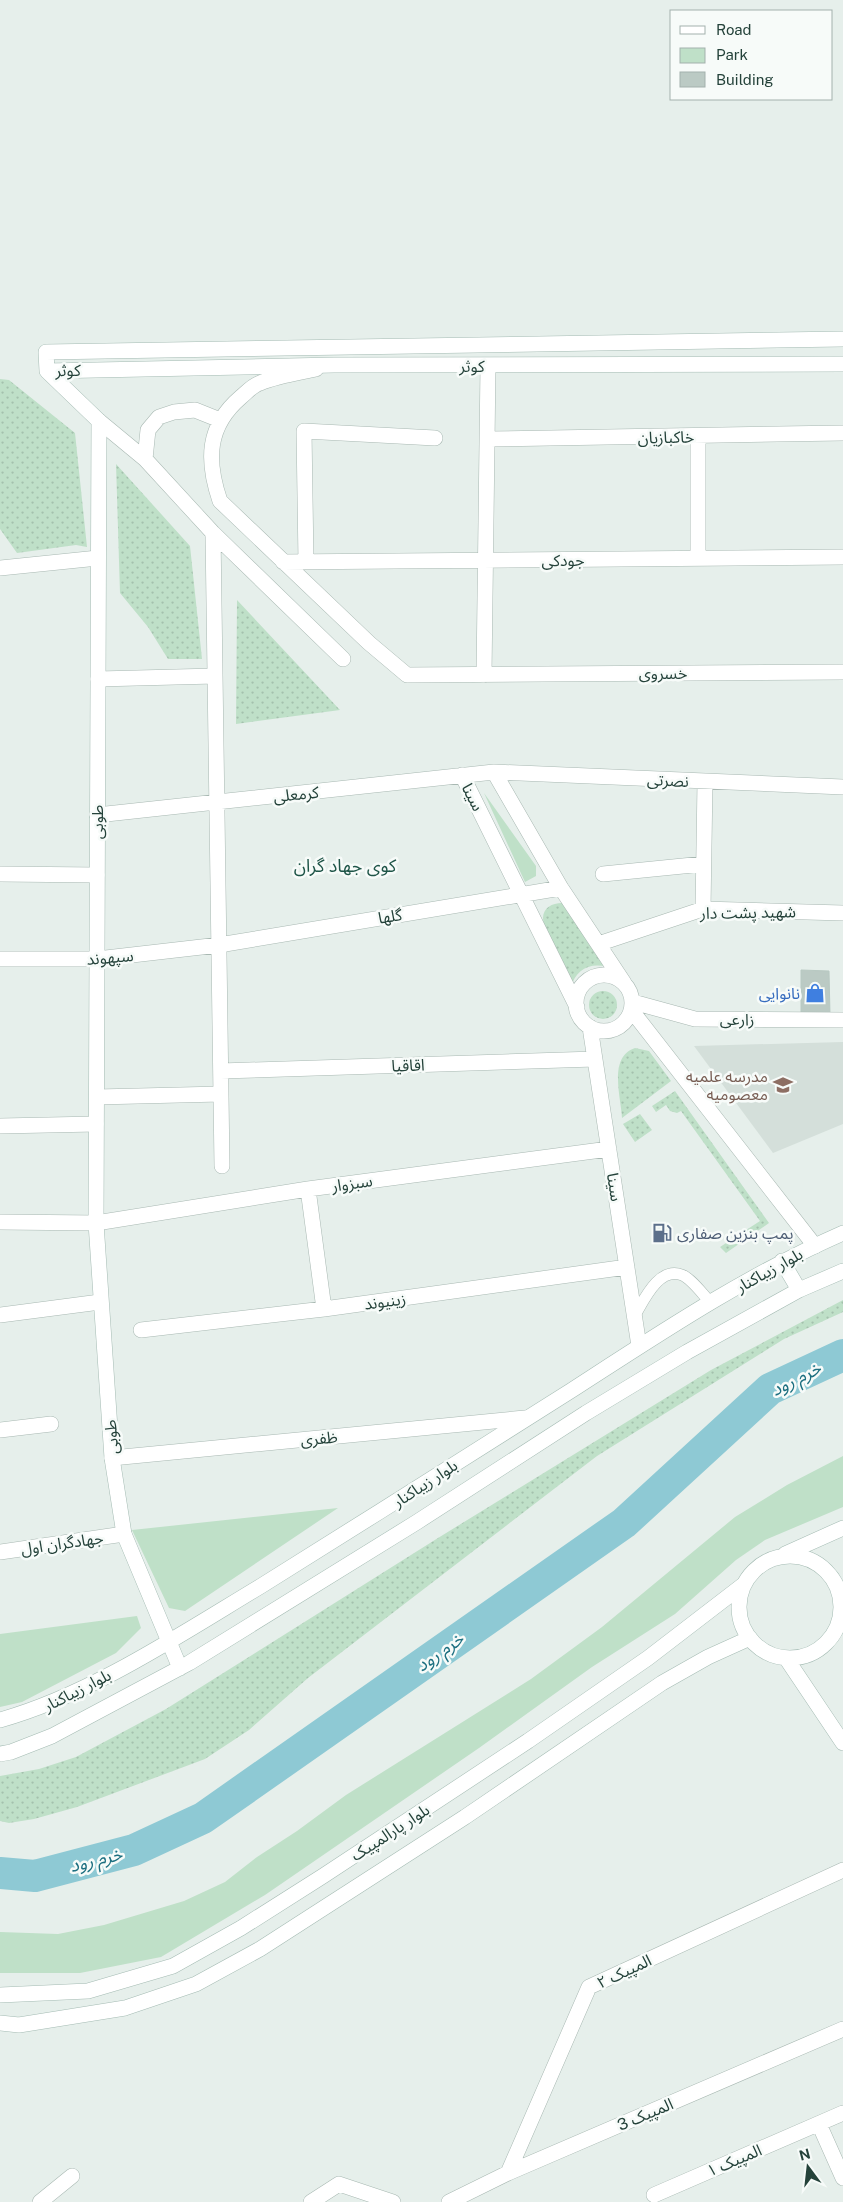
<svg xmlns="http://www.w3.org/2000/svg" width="843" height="2202" font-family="'Public Sans','Noto Sans Arabic',sans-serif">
<defs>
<pattern id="grass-dots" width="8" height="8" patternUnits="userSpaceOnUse" patternTransform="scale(1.25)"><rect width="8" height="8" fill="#bfe0c8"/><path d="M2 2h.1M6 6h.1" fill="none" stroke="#a4c1ad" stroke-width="1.8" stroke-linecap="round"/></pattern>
</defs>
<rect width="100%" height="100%" fill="#e6efeb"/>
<path fill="#d4dfda" d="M843 1042V1124L773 1153 694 1046Z"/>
<path fill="url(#grass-dots)" d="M0 379 9 380 75 433 87 547 76 545 17 553 0 529Z
M116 464 190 546 202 659H168L148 627 120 593Z
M237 600 340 710 236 724Z
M562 903 566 904 607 967C590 962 575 970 571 988 565 974 543 931 543 918 543 908 552 903 562 903Z
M589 1005a14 14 0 1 1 28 0a14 14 0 1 1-28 0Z
M635 1048 649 1051 671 1081 622 1118C621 1097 608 1057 635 1048Z
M675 1091 769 1223 726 1253 720 1247 760 1221 681 1111 677 1113 670 1111 666 1105 656 1112 652 1106Z
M640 1114 652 1130 635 1142 623 1124Z
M843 1300V1312L784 1339 597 1456 308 1678 249 1730 205 1759 77 1807 34 1819 9 1823 0 1821V1776L39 1769 76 1757 166 1709 438 1538 711 1370Z"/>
<path fill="#bfe0c8" d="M484 793 536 866V876L525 882Z
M843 1456V1507L765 1540 736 1560 675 1614 592 1667 479 1748 265 1895 161 1957 80 1973H0V1932L58 1934 104 1925 184 1901 225 1882 257 1857 297 1831 346 1795 531 1679 602 1627 735 1517 787 1485Z
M338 1508 185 1611 169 1608 132 1530Z
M137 1616 141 1628 116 1653 22 1702 0 1707V1634Z"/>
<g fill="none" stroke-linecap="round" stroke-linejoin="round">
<path stroke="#8ec9d4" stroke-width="32" d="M0 1873 35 1876 134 1850 203 1818 624 1523 770 1389 843 1355"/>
</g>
<path fill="#bbcac4" stroke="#b8c9c2" d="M801 970 829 971 830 1016H801Z"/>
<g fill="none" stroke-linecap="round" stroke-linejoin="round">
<defs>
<path id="lane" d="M635 1315C644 1300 659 1266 682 1275 692 1279 703 1295 711 1303"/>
<path id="street" d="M316 369C297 373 277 376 260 383 253 385 247 392 241 397 207 426 206 460 220 501L369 643 407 675 843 672
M99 421 145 459 213 533 343 659
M489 439 843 433
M145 459 148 430 159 417 174 412 195 410 220 420
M213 533 222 1166
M698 558V437
M283 562 843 557
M306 562 304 431 435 438
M0 568 98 558
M484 675 488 366
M98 679 215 676
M494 772 561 888 624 983
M462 775 577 1007
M97 815 494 772 843 787
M0 874 97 875
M603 874 703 864
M703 909 705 782
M598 944 703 909 843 913
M0 959H97L219 945 561 888
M576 1003a28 28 0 1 1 56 0a28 28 0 1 1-56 0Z
M633 1002 695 1019 843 1020
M632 1011 815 1246
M590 1027 639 1346
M221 1071 595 1059
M97 1097 221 1094
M0 1126 96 1124
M308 1189 324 1309
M0 1222 96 1223 308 1189 609 1149
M0 1315 100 1302
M141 1330 324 1309 627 1267
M0 1430 51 1424
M112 1458 525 1418
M0 1552 124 1534
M819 2124 843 2178
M508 2173 589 1987 843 1870
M654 2195 843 2113
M40 2202 72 2176
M311 2202 339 2184 393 2202
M449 2202 508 2173 843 2029"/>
<path id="secondary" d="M843 339 46 352 47 371 334 365 843 364
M47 371 99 421 96 1223 112 1458 124 1534 180 1668
M782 1261 799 1290
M785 1554 843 1528
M739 1607a51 51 0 1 1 102 0a51 51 0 1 1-102 0Z
M786 1658 843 1743
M0 1720C90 1695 181 1634 261 1586 365 1521 468 1456 572 1390 660 1333 747 1275 843 1233
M0 1754 11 1752 52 1736 189 1663 417 1522 586 1413 687 1352 799 1290 843 1271
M0 1995 88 1991 173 1966 241 1928 323 1876 528 1741 648 1658 743 1585
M0 2023 19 2025 125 2008 196 1984 260 1949 465 1817 662 1683 708 1657 750 1638"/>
</defs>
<use href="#lane" stroke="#a8b8b2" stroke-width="12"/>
<use href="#street" stroke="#a8b8b2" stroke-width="16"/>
<use href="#secondary" stroke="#a4bbb3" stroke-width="16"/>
<use href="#lane" stroke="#fff" stroke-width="11"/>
<use href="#street" stroke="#fff" stroke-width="15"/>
<use href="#secondary" stroke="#fff" stroke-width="15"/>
</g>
<defs>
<symbol id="shop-bare" viewBox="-9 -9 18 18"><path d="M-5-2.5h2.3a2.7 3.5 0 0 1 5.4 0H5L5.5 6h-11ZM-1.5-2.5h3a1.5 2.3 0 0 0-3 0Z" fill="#3f7fe0" stroke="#f7fbf9" stroke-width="2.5" paint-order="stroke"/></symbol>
<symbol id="university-bare" viewBox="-9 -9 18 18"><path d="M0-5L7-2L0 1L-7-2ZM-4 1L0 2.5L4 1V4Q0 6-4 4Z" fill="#8d6e63" stroke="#f7fbf9" stroke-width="2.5" paint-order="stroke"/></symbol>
<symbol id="fuel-bare" viewBox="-9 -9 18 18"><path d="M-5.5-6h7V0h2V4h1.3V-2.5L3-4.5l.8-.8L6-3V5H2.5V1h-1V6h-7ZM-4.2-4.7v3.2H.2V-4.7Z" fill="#5c6f8a" stroke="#f7fbf9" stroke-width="2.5" paint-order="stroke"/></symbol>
</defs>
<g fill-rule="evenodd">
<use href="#shop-bare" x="801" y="979" width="28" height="28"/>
<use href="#university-bare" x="769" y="1071" width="28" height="28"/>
<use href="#fuel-bare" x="648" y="1219" width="28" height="28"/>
</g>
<g text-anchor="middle" stroke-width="5" stroke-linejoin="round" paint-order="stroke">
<g font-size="16" fill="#24423a" stroke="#f7fbf9">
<text x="472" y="372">کوثر</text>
<text transform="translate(68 370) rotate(-1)" y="6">کوثر</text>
<text transform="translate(666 437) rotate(-1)" y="6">خاکبازیان</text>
<text transform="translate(563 560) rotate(-1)" y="6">جودکی</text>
<text x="663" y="679">خسروی</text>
<text transform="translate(668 780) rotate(3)" y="6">نصرتی</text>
<text transform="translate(296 794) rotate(-6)" y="6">کرمعلی</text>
<text transform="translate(473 797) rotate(63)" y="6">سینا</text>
<text transform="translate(97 822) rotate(-90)" y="6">طوبی</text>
<text transform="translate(748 912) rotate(-1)" y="6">شهید پشت دار</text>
<text transform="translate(390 916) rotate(-9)" y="6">گلها</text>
<text transform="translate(110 957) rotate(-5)" y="6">سپهوند</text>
<text x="737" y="1025">زارعی</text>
<text transform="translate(408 1065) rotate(-2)" y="6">اقاقیا</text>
<text transform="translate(352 1183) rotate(-8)" y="6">سبزوار</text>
<text transform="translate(615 1187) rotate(81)" y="6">سینا</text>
<text transform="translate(769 1270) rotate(-29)" y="6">بلوار زیباکنار</text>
<text transform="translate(385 1301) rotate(-8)" y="6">زینیوند</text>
<text transform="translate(111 1437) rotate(-95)" y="6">طوبی</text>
<text transform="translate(319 1438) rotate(-5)" y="6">ظفری</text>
<text transform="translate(425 1483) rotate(-33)" y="6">بلوار زیباکنار</text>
<text transform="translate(62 1543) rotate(-8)" y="6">جهادگران اول</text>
<text transform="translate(77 1690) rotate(-27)" y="6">بلوار زیباکنار</text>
<text transform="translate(390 1832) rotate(-33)" y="6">بلوار پارالمپیک</text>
<text transform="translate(624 1971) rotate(-25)" y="6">المپیک ۲</text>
<text transform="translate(645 2114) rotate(-23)" y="6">المپیک 3</text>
<text transform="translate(734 2160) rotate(-23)" y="6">المپیک ۱</text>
</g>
<g font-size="16" fill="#366cbe" stroke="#f7fbf9" text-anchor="end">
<text x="800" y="999">نانوایی</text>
</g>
<g font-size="16" fill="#785e54" stroke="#f7fbf9" text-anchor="end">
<text x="768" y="1082">مدرسه علمیه<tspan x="768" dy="18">معصومیه</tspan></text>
</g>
<g font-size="16" fill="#4e5e75" stroke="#f7fbf9" text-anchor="start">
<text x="677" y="1239">پمپ بنزین صفاری</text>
</g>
<g font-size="18" fill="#1f5548" stroke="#f7fbf9">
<text x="345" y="872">کوی جهاد گران</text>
</g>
<g font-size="18" font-style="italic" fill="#1c6f80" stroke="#f7fbf9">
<text transform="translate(796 1379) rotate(-27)" y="6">خرم رود</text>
<text transform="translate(440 1652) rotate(-35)" y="6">خرم رود</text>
<text transform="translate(96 1860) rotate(-14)" y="6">خرم رود</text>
</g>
</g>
<rect x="670" y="10" width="162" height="90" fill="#f7fbf9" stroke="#a3b1ad"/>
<rect x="680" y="26" width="25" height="8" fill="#ffffff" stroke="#a3b1ad"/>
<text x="716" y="35" font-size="15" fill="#24423a">Road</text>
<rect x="680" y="48" width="25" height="15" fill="#bfe0c8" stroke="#a3b1ad"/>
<text x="716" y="60" font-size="15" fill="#24423a">Park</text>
<rect x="680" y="72" width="25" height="15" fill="#bbcac4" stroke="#a3b1ad"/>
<text x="716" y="85" font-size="15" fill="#24423a">Building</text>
<g transform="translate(808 2167) rotate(345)" stroke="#f7fbf9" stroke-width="4" paint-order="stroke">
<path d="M0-4L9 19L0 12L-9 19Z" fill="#24423a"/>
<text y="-8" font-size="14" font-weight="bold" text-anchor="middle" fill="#24423a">N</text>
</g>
</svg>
